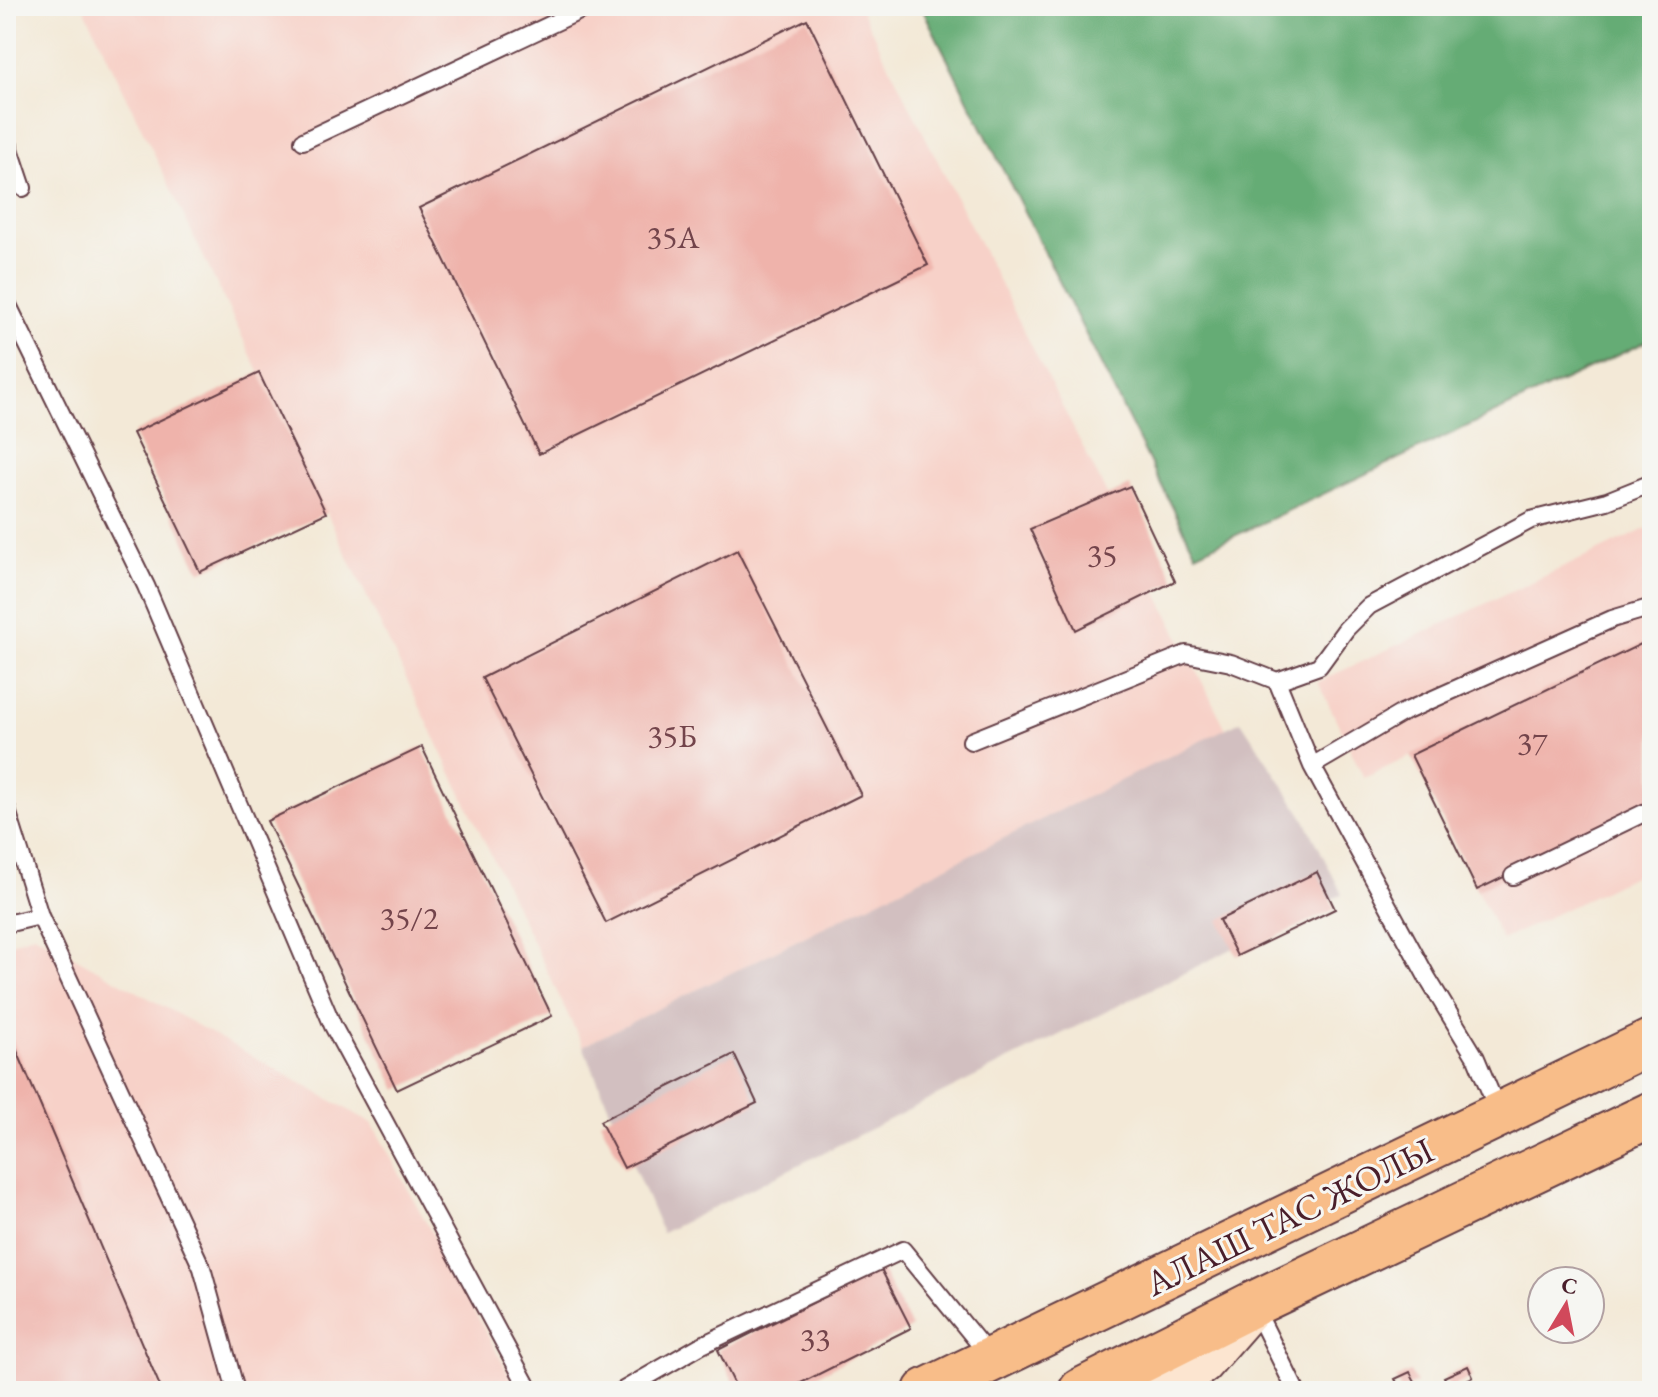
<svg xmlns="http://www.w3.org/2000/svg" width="1658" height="1397" font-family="'EB Garamond',serif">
<rect width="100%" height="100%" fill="#f6f6f2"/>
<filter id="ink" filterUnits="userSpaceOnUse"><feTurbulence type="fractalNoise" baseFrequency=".0125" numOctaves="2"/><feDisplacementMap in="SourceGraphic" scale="16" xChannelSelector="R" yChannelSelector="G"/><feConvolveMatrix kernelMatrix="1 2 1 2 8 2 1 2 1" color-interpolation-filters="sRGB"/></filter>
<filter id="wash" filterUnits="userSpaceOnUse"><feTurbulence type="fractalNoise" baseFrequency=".006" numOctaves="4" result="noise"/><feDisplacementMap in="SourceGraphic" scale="32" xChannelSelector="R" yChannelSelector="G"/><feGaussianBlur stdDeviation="1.8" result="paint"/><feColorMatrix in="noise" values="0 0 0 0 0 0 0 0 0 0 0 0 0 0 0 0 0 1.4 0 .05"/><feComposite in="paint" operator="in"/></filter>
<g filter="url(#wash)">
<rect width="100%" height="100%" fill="#f3e9d7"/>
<path fill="#f7d1c8" d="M83 6H859L1226 729 583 1046Z
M1652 526V867L1502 940 1411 756 1364 778 1318 682Z
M34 934 372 1123 518 1391H6V945Z"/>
<path fill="#d2bfc0" d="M1241 721 1304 818 1342 894 662 1233 583 1046Z"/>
<path fill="#65ac74" stroke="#586650" stroke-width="2" d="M921 6H1652V339L1196 554Z"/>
<g id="blocks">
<path fill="#efb3ab" d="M807 19 928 265 539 454 419 208Z
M259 373 326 513 200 572 133 433Z
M1130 486 1175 581 1076 630 1030 529Z
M737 550 861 795 606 923 482 678Z
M1643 643 1652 662V805L1477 890 1411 755Z
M422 747 552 1016 397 1090 267 821Z
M1317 872 1335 909 1237 956 1219 920Z
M6 1025 162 1391H6Z
M734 1054 757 1103 624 1168 600 1121Z
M881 1269 911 1328 785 1391H738L718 1350Z
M1468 1366 1473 1377 1450 1388 1444 1377Z
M1410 1372 1416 1383 1401 1390 1395 1379Z"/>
</g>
</g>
<g filter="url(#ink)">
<use href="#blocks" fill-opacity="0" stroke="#633d45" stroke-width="2"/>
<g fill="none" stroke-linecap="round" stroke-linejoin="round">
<defs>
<path id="service" d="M6 137 23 188
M303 141 590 6
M6 301 146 586 333 1026 530 1391
M1277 681 1319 666 1346 629 1369 606 1531 520 1607 501 1652 483
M971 741 1186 654 1231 663 1277 681 1312 766 1428 979 1476 1058 1499 1113
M1312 766 1402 713 1612 619 1652 607
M6 807 40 916 202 1268 236 1391
M1513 876 1652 809
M6 924 40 916
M1254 1306 1296 1391
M622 1391 700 1346 903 1250 991 1358"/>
<path id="secondary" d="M1161 1391 1201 1362 1250 1306"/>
<path id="primary" d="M926 1391 1652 1041
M1081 1391 1253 1304 1652 1114"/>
</defs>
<use href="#service" stroke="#633d45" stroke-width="20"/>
<use href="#secondary" stroke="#633d45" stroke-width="48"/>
<use href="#primary" stroke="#633d45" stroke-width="48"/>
<use href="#service" stroke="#fff" stroke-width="16"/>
<use href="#secondary" stroke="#fce5d0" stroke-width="44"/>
<use href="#primary" stroke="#f8bd89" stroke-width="44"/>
</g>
</g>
<g text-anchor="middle" stroke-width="6" stroke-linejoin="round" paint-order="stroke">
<g font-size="32" fill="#73444b">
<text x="673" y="248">35А</text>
<text x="1102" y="566">35</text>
<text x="672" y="747">35Б</text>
<text x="1532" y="754">37</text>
<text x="409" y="929">35/2</text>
<text x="815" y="1350">33</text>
</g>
<g font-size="36" fill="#4a1f2b" stroke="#f6f6f2">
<text transform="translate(1289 1216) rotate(-26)" y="13">АЛАШ ТАС ЖОЛЫ</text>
</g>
</g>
<rect width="1658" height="1397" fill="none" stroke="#f6f6f2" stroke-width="32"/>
<g transform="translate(1566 1305) rotate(10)"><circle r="38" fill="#f6f6f2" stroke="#b1a0a2" stroke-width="2"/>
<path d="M0-6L14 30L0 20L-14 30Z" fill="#d1495b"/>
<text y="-12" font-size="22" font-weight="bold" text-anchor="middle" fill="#4a1f2b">С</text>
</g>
</svg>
